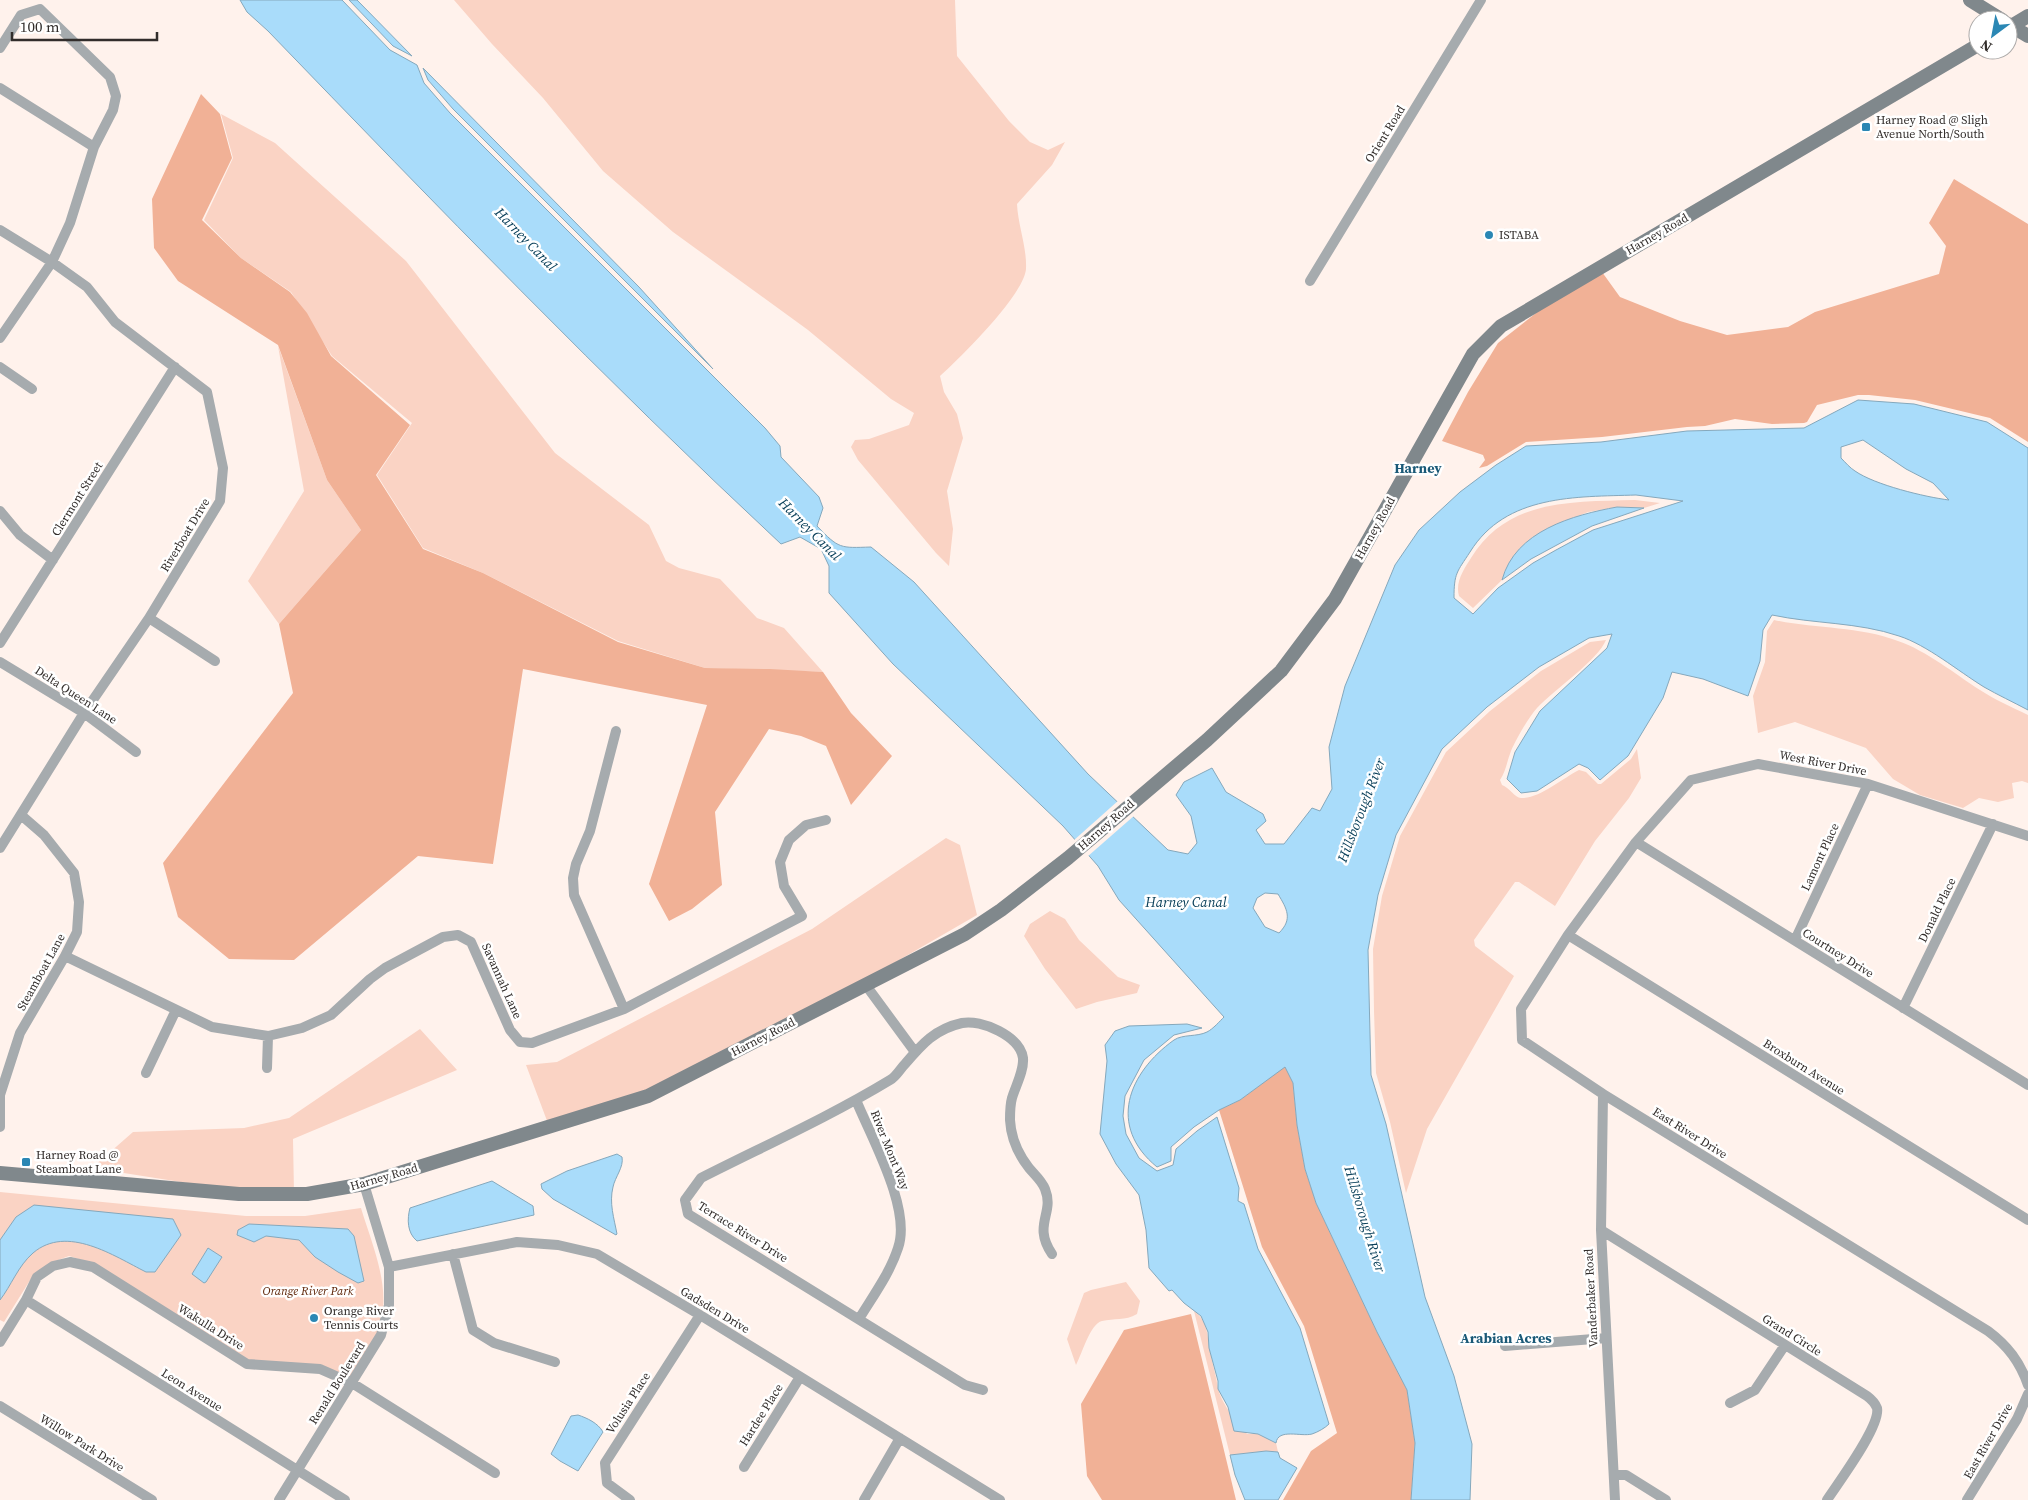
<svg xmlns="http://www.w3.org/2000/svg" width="2028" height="1500" font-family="'Source Serif 4',serif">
<rect width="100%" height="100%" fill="#fff2ec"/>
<path fill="#fad3c4" d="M454 0H955L957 56 1009 121 1030 142 1048 150 1065 142 1052 165 1017 204C1018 226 1027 247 1026 269 1024 295 960 358 940 376L944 392 957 414 963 438 947 491 953 529 949 566 936 553 858 460 851 447 855 440 869 439 909 425 914 413 891 399 808 330 673 232 603 171 543 98 492 44Z
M221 114 275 143 406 261 555 453 649 525 666 561 679 568 720 579 757 618 784 628 823 672 705 668 618 641 483 573 423 548 377 475 412 423 332 356 291 292 241 258 204 220 233 158Z
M278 346 327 480 361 530 279 624 248 581 304 491Z
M1635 500 1660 503 1644 508 1617 507 1588 512 1548 528 1505 570 1502 580 1473 608 1459 596C1455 582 1464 569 1471 558 1508 498 1573 502 1635 500Z
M1774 620C1815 629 1858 626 1898 641 1927 651 1955 674 1980 690 1995 700 2012 707 2028 715V783L2022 781 2012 783 2014 798 1998 802 1979 798 1963 808 1920 795 1893 779 1866 748 1795 722 1758 733 1753 696 1765 662 1767 631Z
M1606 640C1598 660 1554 690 1537 708 1529 717 1516 739 1511 751 1507 761 1506 771 1500 780L1502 785C1509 787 1515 798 1521 798 1539 799 1563 778 1579 770L1586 772 1598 784H1601L1631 759 1637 749 1641 778 1629 798 1595 841 1555 906 1519 882H1515L1474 940 1475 946 1514 976 1427 1129 1406 1193 1390 1122 1376 1073 1374 1011 1373 949 1382 896 1400 836 1446 752 1490 711 1541 671 1590 642Z
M946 838 960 845 977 915 849 989 666 1085 549 1126 526 1065 557 1062 812 929Z
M1050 911 1065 919 1079 940 1118 977 1140 985 1137 993 1097 1002 1076 1009 1045 969 1024 936 1030 924Z
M420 1029 457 1070 293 1139 294 1193 238 1191 92 1168 133 1132 244 1128 289 1118Z
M0 1192 246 1216H305L361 1208C373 1248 395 1295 376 1335 369 1350 359 1364 351 1379L246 1360 95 1264 69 1256 50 1263 32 1277 4 1322 0 1320Z
M1126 1282 1140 1301 1137 1314C1125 1321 1114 1318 1102 1321 1090 1324 1082 1354 1076 1365L1067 1339 1084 1293 1091 1290Z
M1194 1311C1208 1321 1207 1335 1210 1350 1212 1363 1216 1375 1218 1388 1221 1403 1237 1423 1247 1434H1258L1276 1443 1278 1452 1266 1451 1230 1455Z"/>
<path fill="#f1b196" d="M201 94 220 114 232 158 202 220 241 258 290 292 307 313 331 356 410 425 376 475 423 549 483 573 618 642 705 668 770 669 823 672 851 713 892 756 851 805 826 746 801 736 769 729 715 812 722 885 692 909 669 921 649 884 707 705 523 669 493 864 418 856 294 960 229 959 178 917 163 863 293 693 279 624 361 530 327 480 278 345 178 281 154 248 152 199Z
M1954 179 2028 224V442L1990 418 1915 400 1869 395H1858L1817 405 1807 422 1804 423 1772 424 1735 419 1705 426 1687 427 1602 437 1526 442 1487 466 1479 468 1485 460 1483 455 1442 441 1468 392 1498 343 1545 306 1602 272 1620 297 1680 321 1727 335 1788 327 1815 312 1939 274 1946 246 1929 223Z
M1285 1066 1293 1083 1297 1125 1305 1169 1316 1203 1377 1332 1407 1390 1415 1443 1411 1500H1283L1311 1451 1337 1433 1304 1326 1262 1247 1219 1110 1240 1100Z
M1191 1314 1236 1500H1102L1087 1476 1081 1404 1124 1330Z"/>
<path fill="#a9dcfa" stroke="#85a8bc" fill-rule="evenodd" d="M240 0H342L390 50 417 65 424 83 450 113 765 428 780 446 781 457 819 497 823 508 817 526C839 549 840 548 871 547L914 582 1088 774 1168 850 1188 854 1197 843 1191 816 1176 795 1184 782 1212 768 1226 792 1263 814 1266 821 1256 830 1265 844H1284L1312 808 1320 811 1332 789 1329 747 1345 686 1395 565 1419 530 1460 492 1496 465 1526 446 1601 442 1687 431 1804 428 1858 400 1914 404 1987 422 2028 448V710C2013 702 1998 695 1984 687 1958 671 1927 645 1899 636 1858 622 1814 624 1772 615L1763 630 1760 661 1748 696 1703 679 1672 672 1663 698 1628 756 1600 780 1588 768 1579 764 1537 791 1521 793 1507 779 1515 752 1540 711 1607 648 1612 634 1589 638 1539 667 1487 707 1442 749 1396 835 1378 895 1368 950 1371 1075 1386 1124 1425 1297 1454 1376 1472 1444 1470 1500H1411L1415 1443 1407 1390 1377 1332 1316 1203 1305 1169 1297 1125 1293 1083 1285 1067 1240 1100 1219 1110 1194 1127 1171 1147V1161L1157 1167C1107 1126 1128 1073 1174 1040 1183 1034 1197 1037 1207 1032 1213 1029 1220 1021 1224 1017L1119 900 1098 866 1063 826 893 664 829 593V566L821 549 800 537 781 544C604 379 436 205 268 31L247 12ZM1863 440 1906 469 1933 483 1949 500C1925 497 1875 485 1855 471 1850 468 1845 462 1841 458V447ZM1636 495 1683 501 1593 530 1556 550 1533 563 1498 588 1473 614 1454 598C1454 573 1457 572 1470 552 1506 494 1576 497 1636 495ZM1265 893 1278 894C1287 909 1293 919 1279 933L1265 927 1253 908 1257 898Z
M349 0H357L412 56 393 46Z
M423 68 639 287 713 369 453 109 428 80Z
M1617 507 1644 508 1592 526 1531 559 1502 580C1515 531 1573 515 1617 507Z
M1187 1024 1202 1028 1174 1035 1144 1060 1125 1096 1123 1116 1126 1134 1139 1158 1157 1171 1173 1165 1176 1149 1197 1131 1217 1117 1239 1188 1238 1201 1244 1204 1258 1249 1300 1328 1329 1424C1325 1428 1318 1432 1312 1434 1301 1437 1278 1428 1276 1443L1258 1434 1234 1431 1228 1407 1218 1389V1381L1209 1348 1208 1332 1201 1316 1184 1303 1172 1290 1169 1291 1149 1268 1146 1230 1139 1195 1116 1164 1100 1134 1107 1061 1105 1045 1115 1031 1129 1026Z
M617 1154 622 1157C624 1167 615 1177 613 1187 609 1203 614 1218 617 1234L616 1235 553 1199 542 1189 541 1184 567 1171Z
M492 1181 533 1206 534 1215 417 1241C407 1233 407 1219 410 1208Z
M34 1205 173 1219 181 1235 155 1272H146C114 1256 67 1224 33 1253 18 1266 11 1286 0 1300V1240L16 1217Z
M249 1224 348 1229 354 1236 364 1281 358 1283 338 1272 315 1257 299 1240 266 1236 254 1242 237 1235 238 1230Z
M208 1248 222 1257 206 1282 204 1283 192 1274Z
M578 1415C587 1418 598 1423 603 1432L578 1471 560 1461 551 1454 571 1416Z
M1266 1451 1278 1452 1280 1458 1297 1468 1278 1500H1245L1235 1475 1230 1455Z"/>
<path fill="#fff2ec" d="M1119 800 1135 815 1087 857 1073 841Z"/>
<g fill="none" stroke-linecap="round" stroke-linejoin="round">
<path stroke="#a6abae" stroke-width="10" d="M0 48 21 15 40 9 110 77 116 96 113 110 94 147 0 88
M0 230 52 262 87 287 115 322 207 392 223 468 220 501 149 618 84 713 0 848
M1310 281 1481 0
M0 338 52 262 70 223 94 147
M0 367 32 389
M0 511 20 535 53 560
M149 618 215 661
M0 643 175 367
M0 662 84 713 136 752
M616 731 590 831 576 864 573 878 574 895 624 1009
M2028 836 1868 784 1758 764 1691 780 1636 842 1568 935 1521 1009 1522 1040 1603 1094 1988 1331C2008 1346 2020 1362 2028 1385
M1636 842 2028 1085
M1568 935 2028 1220
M1795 940 1868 784
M65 956 212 1027 268 1036 302 1028 331 1015 370 979 385 968 443 937 458 935 471 942 510 1030 520 1042 532 1043 624 1009 802 916 784 886 780 862 789 840 806 825 826 820
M865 984 915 1052
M1903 1008 1993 824
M267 1068 268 1036
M146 1073 176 1010
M1603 1094 1601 1230 1615 1500
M856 1100C871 1137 912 1209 898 1248 890 1273 873 1296 859 1319
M0 1127V1095L20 1033 65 956 77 932 79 902 74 873 44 835 21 815
M1601 1230 1867 1396C1871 1399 1875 1403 1877 1408 1881 1426 1838 1483 1827 1500
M453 1254 473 1330 494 1343 555 1362
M389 1267 517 1242 558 1245 597 1254 700 1315 1000 1500
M26 1300 345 1500
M0 1342 26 1300 37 1277 53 1266 70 1262 93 1267 247 1364 320 1369 352 1383 495 1473
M1505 1346 1606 1338
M983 1390 965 1385 688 1214 685 1200 701 1178C764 1146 829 1117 890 1080 896 1077 900 1069 905 1064 922 1044 935 1029 962 1023 981 1019 1020 1036 1023 1058 1024 1071 1016 1085 1012 1098 1010 1105 1010 1113 1010 1120 1011 1138 1018 1154 1029 1168 1035 1175 1042 1181 1045 1189 1055 1214 1032 1224 1052 1254
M1730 1403 1755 1390 1785 1345
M0 1406 152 1500
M744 1467 800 1377
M1614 1475H1626L1666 1500
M279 1500 381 1335 389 1305V1267L364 1184
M630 1500 607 1483 605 1463 700 1315
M864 1500 900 1438
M1967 1500 2017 1419 2028 1394"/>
<path stroke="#80888c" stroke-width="14" d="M1970 0 2002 20
M2008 24 2028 36
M2008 28 2028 16
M0 1173 239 1194H307L364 1184 648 1096 965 934 1001 910 1068 858 1207 740 1281 671 1335 599 1473 354 1501 326 1978 45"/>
</g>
<g fill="#2b87b4" stroke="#fff" stroke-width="2">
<rect x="1861" y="122" width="10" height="10" rx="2.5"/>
<circle cx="1489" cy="235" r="5"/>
<rect x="21" y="1157" width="10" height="10" rx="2.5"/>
<circle cx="314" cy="1318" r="5"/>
</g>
<g text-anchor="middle" stroke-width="5" stroke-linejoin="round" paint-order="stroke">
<g font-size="12" fill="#322d2b" stroke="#fff" text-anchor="start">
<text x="1876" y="124">Harney Road @ Sligh<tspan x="1876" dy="14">Avenue North/South</tspan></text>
<text x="1499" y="239">ISTABA</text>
<text x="36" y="1159">Harney Road @<tspan x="36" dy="14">Steamboat Lane</tspan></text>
<text x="324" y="1315">Orange River<tspan x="324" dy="14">Tennis Courts</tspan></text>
</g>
<g font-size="12" fill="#322d2b" stroke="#fff">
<text transform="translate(1385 134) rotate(-58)" y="4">Orient Road</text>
<text transform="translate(1657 234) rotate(-30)" y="4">Harney Road</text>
<text transform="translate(77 499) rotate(-58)" y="4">Clermont Street</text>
<text transform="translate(1375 528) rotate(-61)" y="4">Harney Road</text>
<text transform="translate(185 535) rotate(-59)" y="4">Riverboat Drive</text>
<text transform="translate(76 695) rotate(33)" y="4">Delta Queen Lane</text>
<text transform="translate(1823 763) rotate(11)" y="4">West River Drive</text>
<text transform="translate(1106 825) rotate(-41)" y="4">Harney Road</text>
<text transform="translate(1820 857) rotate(-65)" y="4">Lamont Place</text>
<text transform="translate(1937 910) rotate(-64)" y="4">Donald Place</text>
<text transform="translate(1838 953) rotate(32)" y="4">Courtney Drive</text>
<text transform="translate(41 972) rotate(-61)" y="4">Steamboat Lane</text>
<text transform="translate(502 981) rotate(66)" y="4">Savannah Lane</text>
<text transform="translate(763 1037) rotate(-27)" y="4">Harney Road</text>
<text transform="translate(1804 1067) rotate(32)" y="4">Broxburn Avenue</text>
<text transform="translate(1690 1133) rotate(32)" y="4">East River Drive</text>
<text transform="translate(890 1150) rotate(68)" y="4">River Mont Way</text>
<text transform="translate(384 1177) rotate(-16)" y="4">Harney Road</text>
<text transform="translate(743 1232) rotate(32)" y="4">Terrace River Drive</text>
<text transform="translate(1591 1298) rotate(-93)" y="4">Vanderbaker Road</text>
<text transform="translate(715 1310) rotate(31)" y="4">Gadsden Drive</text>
<text transform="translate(211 1327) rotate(32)" y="4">Wakulla Drive</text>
<text transform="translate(1792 1335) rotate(32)" y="4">Grand Circle</text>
<text transform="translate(337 1383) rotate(-58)" y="4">Renald Boulevard</text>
<text transform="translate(192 1390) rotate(32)" y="4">Leon Avenue</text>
<text transform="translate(628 1403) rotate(-57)" y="4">Volusia Place</text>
<text transform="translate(761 1415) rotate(-58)" y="4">Hardee Place</text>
<text transform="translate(1988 1441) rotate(-60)" y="4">East River Drive</text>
<text transform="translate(82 1443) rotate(32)" y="4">Willow Park Drive</text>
</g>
<g font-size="12" font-style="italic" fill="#5e2508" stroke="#fff">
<text x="308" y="1295">Orange River Park</text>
</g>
<g font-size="14" font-style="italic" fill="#0b415b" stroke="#fff">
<text transform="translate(526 239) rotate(46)" y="5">Harney Canal</text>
<text transform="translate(810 529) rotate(45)" y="5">Harney Canal</text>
<text transform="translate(1361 810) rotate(-69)" y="5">Hillsborough River</text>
<text x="1186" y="907">Harney Canal</text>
<text transform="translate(1365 1219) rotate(73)" y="5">Hillsborough River</text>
</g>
<g font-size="14" font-weight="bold" fill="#1a5977" stroke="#fff">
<text x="1418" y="473">Harney</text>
<text x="1506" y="1343">Arabian Acres</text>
</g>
</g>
<g transform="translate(1993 35) rotate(212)"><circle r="24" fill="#ffffff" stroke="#adabaa"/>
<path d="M0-4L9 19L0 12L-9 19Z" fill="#2b87b4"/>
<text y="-8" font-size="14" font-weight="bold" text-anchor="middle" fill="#322d2b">N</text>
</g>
<path d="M12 32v8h145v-8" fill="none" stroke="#322d2b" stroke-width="2.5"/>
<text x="20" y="32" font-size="15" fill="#322d2b" stroke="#ffffff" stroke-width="4" paint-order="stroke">100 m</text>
</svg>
